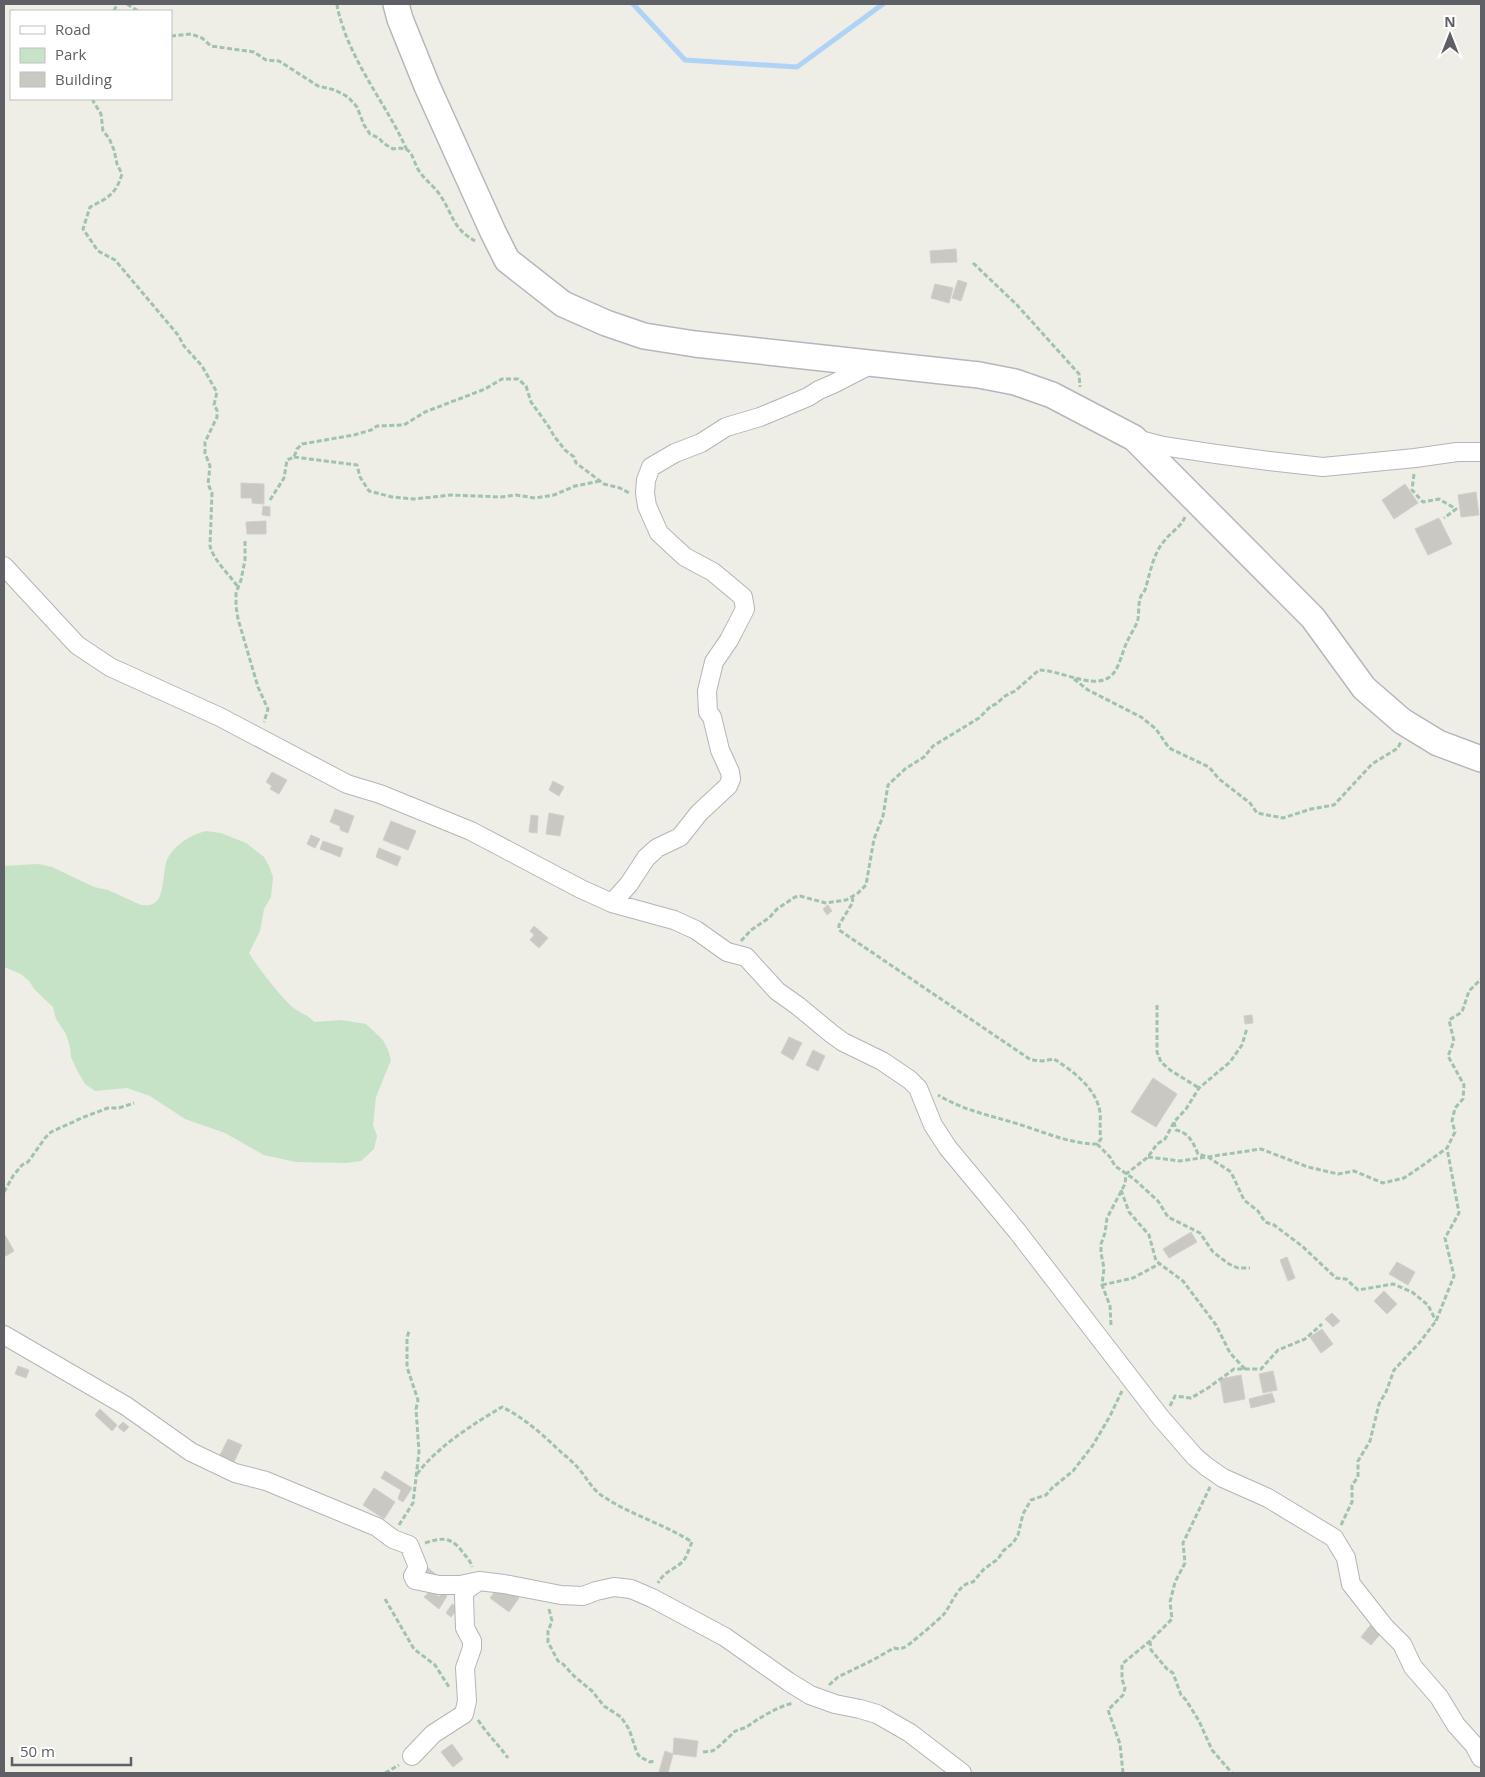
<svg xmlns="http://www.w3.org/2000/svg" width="1485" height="1777" font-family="'Open Sans',sans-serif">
<rect width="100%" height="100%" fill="#eeede6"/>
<path fill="#c6e3c7" d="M206 831 221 833 246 843 264 857 269 866 273 877 271 897 264 909 260 931 249 953C256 965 284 1001 295 1009 303 1015 307 1014 314 1022L341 1020 366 1024 383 1040 388 1050 391 1060 376 1097 373 1125 377 1136 374 1149 361 1161 347 1163 296 1162 264 1155 225 1133 185 1119 150 1096 127 1088 95 1091 85 1084 78 1072 71 1057 70 1047 66 1034 56 1019 53 1007 35 990 29 981 21 974 4 967V866L38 864 52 867 94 887 108 890 141 905H150C153 904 158 901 159 898 162 893 164 875 165 868 167 849 189 835 206 831Z"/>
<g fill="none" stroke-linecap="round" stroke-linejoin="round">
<path stroke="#afd3f6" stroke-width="5" d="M633 4 685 60 797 67 883 4"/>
</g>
<path fill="#cac8c3" stroke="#d2cfc5" d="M956 249 957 262 931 263 930 251Z
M958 280 967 283 961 301 952 298Z
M935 284 953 288 949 303 931 298Z
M241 483 264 484V504L252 503V498H241Z
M1405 484 1418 503 1394 519 1382 500Z
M1476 492 1479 515 1461 517 1458 495Z
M263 506 270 507V516L262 515Z
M1439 518 1452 544 1428 555 1415 529Z
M266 521V534H247L246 522Z
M272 772 287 780 279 794 270 789 272 786 266 782Z
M553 781 564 787 559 796 549 790Z
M335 809 354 816 348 833 340 830V826L330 822Z
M549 813 564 816 560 836 546 834Z
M531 815 538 816 537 833 529 832Z
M391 821 416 831 408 850 383 840Z
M311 835 320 839 315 848 307 844Z
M323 841 343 848 340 857 320 849Z
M379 848 401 857 397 866 376 857Z
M828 905 832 911 827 915 823 909Z
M534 926 548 938 539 948 530 940 534 935 530 931Z
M1252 1015 1253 1023 1245 1024 1244 1016Z
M789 1037 802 1043 793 1060 781 1053Z
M813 1050 825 1056 818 1071 806 1065Z
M1153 1078 1177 1094 1156 1127 1131 1112Z
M1191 1232 1197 1242 1169 1258 1163 1249Z
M4 1235H5L14 1251 4 1257Z
M1287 1257 1295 1278 1288 1281 1280 1260Z
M1397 1262 1415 1272 1408 1285 1389 1274Z
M1384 1291 1397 1304 1387 1314 1374 1301Z
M1332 1313 1340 1321 1333 1327 1325 1319Z
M1322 1329 1333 1344 1321 1353 1310 1337Z
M18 1366 29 1370 26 1378 15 1374Z
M1273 1371 1277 1390 1263 1393 1259 1374Z
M1241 1375 1245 1399 1224 1403 1220 1379Z
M1272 1393 1275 1402 1251 1408 1249 1399Z
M100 1409 117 1425 112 1431 95 1415Z
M123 1422 129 1427 124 1432 118 1427Z
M228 1439 242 1445 232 1466 218 1459Z
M385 1471 412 1488 403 1502 398 1499 401 1490 381 1478Z
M374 1488 395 1502 384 1519 363 1505Z
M427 1567 438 1576 434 1581 422 1571Z
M500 1585 519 1598 509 1612 490 1598Z
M431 1590 439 1597 442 1592 447 1596 439 1609 424 1597Z
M452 1604 458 1608 451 1617 446 1613Z
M1373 1622 1383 1631 1371 1645 1361 1637Z
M674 1738 698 1741 696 1757 673 1754Z
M452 1744 463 1759 453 1767 441 1752Z
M665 1751 673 1754 668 1773H662L659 1772Z"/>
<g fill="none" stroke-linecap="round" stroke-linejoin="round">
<defs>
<path id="street" d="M1136 439 1163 446 1216 454 1269 461 1323 467 1415 458 1457 452H1481
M4 566 77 645 110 667 220 717 347 784 380 794 471 831 581 889 612 903 674 920 696 930 727 952 746 957 777 991 798 1006 832 1034 843 1042 882 1061 910 1080 918 1088 933 1125 948 1148 1017 1231 1161 1418 1195 1457 1207 1467 1223 1478 1268 1498 1334 1538 1346 1558 1351 1584 1384 1626 1402 1644 1413 1667 1439 1697 1456 1725 1474 1745 1481 1758
M612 903 629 884 646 858 657 848 680 837 699 813 728 786 731 779 730 772 720 750 712 717 708 712 707 691 714 662 729 640 745 609 743 597 713 572 685 557 659 533 647 506 645 493 646 480 651 467 675 453 701 443 726 427 760 417 808 397 819 390 833 384 872 364
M4 1335 126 1406 191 1452 235 1473 266 1481 377 1527 393 1539 409 1545 418 1567 413 1576 415 1580 439 1585H460L479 1581 504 1584 561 1595 583 1596 596 1591 614 1587 631 1589 652 1598 725 1637 789 1682 810 1695 835 1704 860 1709 877 1714 910 1733 962 1773
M412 1756 433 1734 464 1714 467 1701 465 1668 472 1648V1641L465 1628 464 1596 466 1590 479 1581"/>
<path id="secondary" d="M396 4 400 19 427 86 493 232 507 260 563 304 606 323 644 336 695 344 979 375 1015 382 1052 395 1134 438 1313 618 1364 688 1402 721 1438 743 1481 759"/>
</defs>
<use href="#street" stroke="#b3b5b9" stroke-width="20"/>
<use href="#secondary" stroke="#b5b7bc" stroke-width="28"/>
<path stroke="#9fc3ac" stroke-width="3" stroke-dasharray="5 2.5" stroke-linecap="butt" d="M127 4 138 11
M337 4C338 14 342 23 345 33 361 75 389 110 407 150
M114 11 117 4
M171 36 191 34 202 38 211 46 254 52 266 60 279 61 318 86 335 90 348 97 357 107 364 125 370 134 379 138 383 143 393 149C414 145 411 158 419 171 425 180 434 186 440 195 453 214 452 228 475 241
M94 99 93 101 101 114 103 131 109 138 114 150 117 164 122 174C116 194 108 198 90 207L83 229 98 251 115 260 178 335 184 346 202 366 215 389 217 392 214 405 217 410V417L205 442V453L210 466 208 484 212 493 210 546C214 561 229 574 238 587
M973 263 1017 305 1079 374 1080 387
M294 457 357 465 360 477 369 491 392 497 414 499 451 495 501 497 516 495 535 498 554 495 575 486 600 481
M1414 474 1412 490 1423 502 1439 499 1456 509 1444 518
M270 500 284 478 287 460 294 457 297 449 302 444 354 435 371 430 377 426 404 425 425 412 485 389 502 379H518L526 386 531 402 549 427 554 436 565 450 574 457 576 463 604 484 620 488 631 494
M245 541V560L241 580 236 593V606L238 619 258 687 268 709 264 722
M1074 679 1088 690 1141 717 1156 729 1169 748 1209 767 1219 779 1250 803 1257 813 1283 818 1311 809 1334 805 1372 764 1398 748 1401 741
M852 897 853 902 839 925V930L1031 1060 1042 1061 1054 1059C1073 1071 1096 1088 1100 1112 1101 1121 1099 1129 1101 1139L1097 1144C1070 1144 1044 1132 1018 1124 989 1115 965 1111 938 1095
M741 941 751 930 769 918 777 909 795 897 800 896 826 903 832 902 846 900 858 893 866 885 874 839 883 816 888 785 905 769 924 757 933 746 979 718 991 706 996 704 1005 696 1015 691 1039 670C1058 670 1089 687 1106 679 1120 673 1121 652 1128 640 1131 633 1136 627 1138 619 1139 612 1138 603 1141 596 1142 594 1144 592 1145 590 1150 574 1153 553 1165 540 1171 532 1181 527 1185 517
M1157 1005V1052L1161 1062 1170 1070 1199 1088
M1174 1122 1176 1130C1189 1133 1193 1142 1198 1154L1208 1157 1231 1172 1244 1200 1258 1211 1265 1222 1274 1225 1302 1246 1336 1278 1346 1279 1358 1290 1393 1284 1412 1292 1428 1305 1436 1321
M1097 1144 1110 1157 1115 1166 1134 1179 1158 1201 1168 1217 1200 1233 1213 1252 1229 1264 1238 1268H1250
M1148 1157 1180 1161 1261 1149 1308 1167 1338 1174 1354 1171 1383 1183 1404 1178 1419 1168 1447 1148 1455 1132 1452 1121 1455 1108 1463 1099 1464 1085 1448 1056 1454 1041 1449 1020 1462 1012 1469 991 1481 979
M1121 1190 1129 1212 1149 1235 1156 1261 1183 1281 1216 1325 1230 1353 1245 1369
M4 1192 13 1176 22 1165 28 1162 45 1138 51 1132 84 1117 108 1108H119L134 1103
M1102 1285 1133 1278 1159 1264
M1111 1325 1110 1306 1102 1285 1104 1268 1101 1253V1244L1105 1233 1107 1218 1125 1184 1126 1174 1148 1157 1157 1144 1165 1139 1174 1122 1186 1109 1199 1088 1230 1062 1242 1045 1247 1028
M1170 1406 1175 1396 1191 1398 1208 1388 1234 1369H1261L1278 1350 1305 1339 1322 1324
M417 1474C437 1447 473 1424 502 1407 525 1418 544 1436 562 1453 568 1458 574 1463 579 1469 588 1479 591 1489 604 1497 631 1515 664 1524 692 1542 689 1548 687 1557 683 1561 676 1569 664 1571 658 1583
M399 1525 413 1503 419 1452 416 1409 418 1400 407 1367V1338L409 1331
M1341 1525 1352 1502V1485L1358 1477V1461L1370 1441 1379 1404 1386 1392 1394 1370 1420 1342 1436 1321 1454 1276 1445 1238 1459 1213 1447 1148
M425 1543C440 1538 450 1536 461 1550 465 1556 470 1559 472 1567
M385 1599 414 1649 435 1665 449 1687
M549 1609 552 1621 548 1631V1642L558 1661 563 1664 574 1676 592 1691 604 1706 621 1717 629 1729 637 1753 640 1757 650 1762 655 1761
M1150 1641 1151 1650 1167 1669 1173 1673 1181 1695 1186 1700 1199 1721 1212 1750 1232 1773
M829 1685 838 1677 873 1660 894 1648C898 1649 901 1649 905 1647 908 1646 942 1617 944 1614 952 1604 958 1583 973 1582L984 1569 998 1559 1003 1551 1013 1543 1018 1535 1023 1514 1031 1500 1046 1495 1052 1488 1073 1471 1093 1445 1110 1416 1122 1391
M478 1720C487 1734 498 1744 508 1758
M703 1752C707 1751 711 1752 714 1750 718 1748 730 1736 734 1732 738 1729 744 1729 748 1726 761 1717 777 1707 793 1703
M385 1773 399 1765
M1123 1773 1120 1744 1108 1710 1123 1695 1125 1688 1122 1679V1664L1150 1641 1172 1619 1170 1602 1175 1582 1185 1563 1183 1543 1210 1487"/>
<use href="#street" stroke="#fff" stroke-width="18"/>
<use href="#secondary" stroke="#fff" stroke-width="25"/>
</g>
<rect width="1485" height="1777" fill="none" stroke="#5e6065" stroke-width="10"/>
<rect x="10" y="10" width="162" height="90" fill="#ffffff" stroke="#bfbfc1"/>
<rect x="20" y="26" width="25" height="8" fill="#ffffff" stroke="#bfbfc1"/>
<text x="55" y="35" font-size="15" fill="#5e6065">Road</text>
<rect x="20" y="48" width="25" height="15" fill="#c6e3c7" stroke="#bfbfc1"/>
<text x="55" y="60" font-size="15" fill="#5e6065">Park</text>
<rect x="20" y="72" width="25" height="15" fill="#cac8c3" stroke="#bfbfc1"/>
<text x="55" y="85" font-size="15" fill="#5e6065">Building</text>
<g transform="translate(1450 35)" stroke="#ffffff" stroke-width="4" paint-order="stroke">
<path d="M0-4L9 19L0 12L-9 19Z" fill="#5e6065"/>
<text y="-8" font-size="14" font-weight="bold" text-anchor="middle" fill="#5e6065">N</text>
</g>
<path d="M12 1757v8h119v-8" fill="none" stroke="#5e6065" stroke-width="2.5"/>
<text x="20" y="1757" font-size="15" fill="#5e6065" stroke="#ffffff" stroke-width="4" paint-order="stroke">50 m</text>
</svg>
